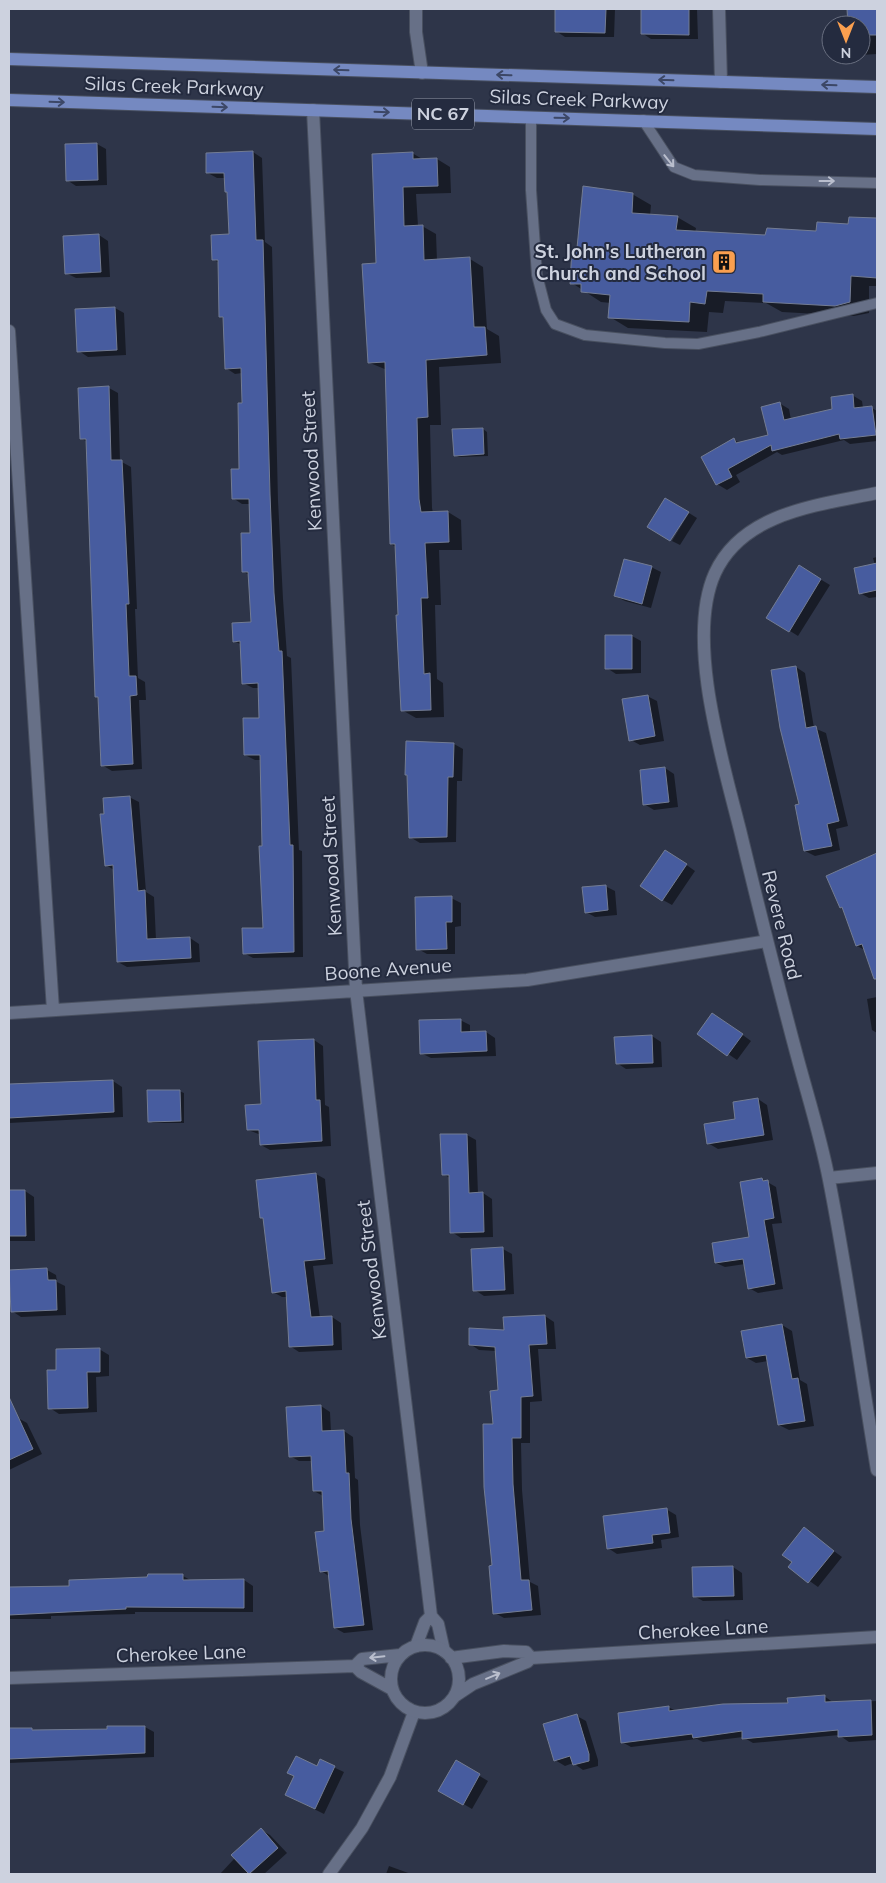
<svg xmlns="http://www.w3.org/2000/svg" width="886" height="1883" font-family="Mulish,sans-serif">
<rect width="100%" height="100%" fill="#2e3549"/>
<path fill="#0007" d="M556 9H615L614 37H565L556 31Z
M642 9H697L698 39H651L642 33Z
M848 9H877V54L861 55V25H844L843 20H849Z
M97 144 106 149 107 185 76 186 67 180Z
M253 152 262 158 265 242 272 247 278 500 283 599 287 656 291 658 299 850 302 851 303 957 253 958 244 953 265 929 261 760H255L245 755 260 719 259 688H253L243 683 242 645 234 641 252 623 249 575 244 572 251 534 250 504H242L233 498 240 470 242 373 235 374 226 368 224 319 220 316 219 263 213 259 230 235 229 193 226 191V178H217L208 173 207 154Z
M412 153 424 160 437 159 450 167 451 193 416 194 418 226H422L436 234 437 261 470 259 483 267 487 329 499 336 501 363 439 367 441 425H430L432 508 433 513 448 512 461 520 462 550H439L441 605H435L437 679 443 683 444 717 416 718 402 710 396 547 391 544 387 370 370 363 377 265Z
M632 194 651 205 650 216 677 217 696 228 695 233 767 237 817 232 849 225 850 218 877 220V286H869V313L854 316 782 312 766 303 725 301 723 313 709 312 707 332 628 328 610 317 611 303 601 302 572 283 578 249Z
M99 235 108 241 110 277 76 278 66 273Z
M115 308 124 313 126 355 88 357 79 351Z
M109 388 118 393 120 461 131 467 137 609H135L138 678 145 682 146 700H139L142 769 112 771 102 765 99 698 97 697 87 442 81 438Z
M852 395 862 401 863 408H872L877 411V441L850 444 844 440 782 455 777 452 736 475 740 482 727 490 717 484 734 440 740 443 770 436 779 403 789 409 791 420 834 410Z
M483 429 487 432 488 456 459 457 455 455Z
M689 513 697 518 680 545 672 541Z
M877 557V597L869 598 860 593 875 565 873 558Z
M651 567 661 572 651 608 625 601 615 596Z
M800 567 830 585 798 636 768 617Z
M632 636 641 641V673L616 674 607 668Z
M796 667 805 673 814 728 826 733 848 826 836 829 840 850 815 856 805 851 801 805Z
M647 696 657 701 664 741 640 745 631 740Z
M454 744 463 749 462 781H457L456 842 420 843 410 837 408 776 406 775Z
M665 768 674 774 678 807 654 810 644 804 641 771Z
M129 797 139 802 146 892 154 897 156 940 190 938 199 944 200 962 127 967 118 962 114 870 106 865V815Z
M674 856 695 871 672 905 663 900Z
M875 856 877 858V969L871 965 865 950 857 946 844 908 841 907Z
M605 886 615 891 617 915 595 917 586 912Z
M451 898 461 903V926L455 927V954H427L418 949Z
M877 997V1033L872 1030 867 999Z
M460 1020 470 1025V1033L486 1032 495 1038 496 1056 431 1058 421 1053Z
M722 1020 751 1041 737 1060 699 1034Z
M652 1036 661 1042 662 1067 626 1069 617 1063Z
M314 1040 323 1046 325 1105 329 1107 331 1146 270 1150 261 1145V1135L248 1130 262 1105Z
M113 1081 122 1087 123 1117 9 1123V1085Z
M179 1091 184 1093V1123H153L149 1121Z
M758 1099 767 1105 773 1140 718 1149 708 1143Z
M467 1135 476 1140 478 1194 483 1193 492 1199 493 1237 461 1238 452 1232 450 1178 443 1174Z
M316 1174 325 1179 333 1264 313 1266 320 1318 332 1317 341 1323 342 1350 299 1352 290 1346 288 1297H282L273 1292 264 1219 261 1217Z
M762 1179 776 1187 782 1223 772 1224 783 1289 758 1293 749 1288 745 1264 725 1267 716 1263 751 1238Z
M25 1191 34 1197 35 1241H9V1192Z
M503 1249 512 1254 514 1294 484 1296 475 1290Z
M47 1270 56 1275 57 1282 65 1286 66 1315 21 1317 12 1311 10 1271Z
M545 1316 554 1322 556 1349H538L542 1401 530 1402V1443H521L522 1490 530 1582 538 1586 541 1615 504 1618 495 1613 494 1425 500 1391 496 1351 479 1350 470 1344 505 1331V1318Z
M782 1325 792 1331 800 1380 807 1384 814 1426 789 1430 779 1425 768 1361 756 1363 747 1358 742 1332Z
M99 1349 109 1355V1376L96 1377 97 1412 59 1414 50 1408Z
M321 1406 330 1412 331 1432 344 1431 353 1437 355 1478 358 1480 360 1525 373 1630 344 1633 335 1628 329 1576 321 1571 325 1532 323 1496 314 1491 313 1461H299L290 1456Z
M18 1418 27 1423 42 1454 9 1470V1422Z
M666 1509 676 1515 679 1537 661 1540 662 1548 617 1554 608 1548Z
M804 1529 842 1557 818 1587 790 1567 794 1562Z
M733 1567 742 1573 743 1600 703 1601 694 1596Z
M183 1576 192 1581 244 1580 253 1586V1612H135V1614L51 1616V1619H9V1588L70 1587Z
M824 1696 834 1703 877 1701V1740L849 1742 839 1735 753 1743 743 1737 703 1742 697 1739 631 1747 622 1742 668 1707 676 1711 789 1704Z
M577 1716 586 1721 598 1760V1766L583 1770 573 1763 565 1766 555 1760Z
M145 1727 154 1732V1757L9 1763V1729H31L36 1731Z
M320 1761 344 1772 324 1814 286 1795 295 1776 317 1767Z
M456 1762 488 1781 472 1809 440 1790Z
M261 1830 270 1835 287 1853 264 1874H220Z
M389 1866 411 1874H386Z"/>
<path fill="#475c9f" stroke="#737c93" d="M555 9H606L605 33 555 32Z
M641 9H689V35L641 34Z
M847 9H877V35H861V25H848Z
M97 143 98 180 66 181 65 144Z
M253 151 256 240H263L270 494 274 593 279 651H282L290 845H293L294 952 243 954 242 928H263L259 846H262L260 755H244L243 718H259L258 683 242 684 240 641 233 642 232 623 251 622 248 572H242L241 533H250L249 499H232L231 469H239L238 403H242L241 368 225 369 223 317H219L218 260H212L211 235 229 234 227 192H225L224 173H206V153Z
M413 152V159L437 158 438 186 403 187 404 226 423 225 424 260 470 257 474 327H485L487 355 426 360 428 417 417 418 419 499 421 512 448 511 449 542 425 543 428 598H421L424 674 430 673 431 710 401 711 396 615H398L395 544H390L385 362 368 363 362 264 376 263 372 154Z
M583 186 633 193 632 213 678 216 676 230 765 235 767 228 816 231 817 222 848 224 849 217 877 218V278L851 276 850 302 835 306 763 302V294L707 291 705 304 690 302 689 322 608 318 610 295 581 292V284H570L572 248H577Z
M99 234 101 272 65 274 63 236Z
M115 307 117 350 77 352 75 309Z
M109 386 111 460H122L129 604H126L129 676H136L137 695 130 696 133 764 101 766 98 697H95L86 439H80L78 388Z
M853 394 854 408 872 406 876 435 840 439 839 434 772 451 771 445 728 469 732 477 716 485 701 457 734 438 736 443 768 435 761 407 780 402 784 420 832 409 831 397Z
M483 428 484 454 454 456 452 429Z
M665 498 689 512 670 541 647 527Z
M624 559 652 566 642 604 614 596Z
M877 563V590L859 594 854 568Z
M799 565 821 579 789 632 766 618Z
M605 635H632V669H605Z
M796 666 806 728 816 726 839 821 827 824 832 846 804 851 795 805 799 804 780 728 771 670Z
M648 695 655 736 629 741 622 699Z
M406 741 454 743 453 777H448L447 837 409 838 407 775H405Z
M665 767 669 802 643 805 640 770Z
M130 796 138 891 145 890 147 939 190 937 191 958 117 962 113 865 105 866 100 814H104L103 798Z
M665 850 687 864 662 901 640 886Z
M877 853V979H874L862 944 856 946 842 907 840 908 826 876Z
M606 885 608 910 585 913 582 887Z
M452 896V922H446L447 949 416 950 415 897Z
M712 1013 743 1034 727 1056 697 1034Z
M461 1019V1032L486 1031 487 1051 420 1054 419 1020Z
M652 1035 653 1063 616 1064 614 1037Z
M314 1039 316 1100H320L322 1141 260 1145 259 1130H247L245 1105 261 1104 258 1041Z
M113 1080 114 1112 9 1118V1084Z
M147 1090H180L181 1121 148 1122Z
M758 1098 764 1135 707 1144 704 1124 735 1119 733 1102Z
M440 1134H467L469 1193 483 1192 484 1232 450 1233 449 1175H442Z
M316 1173 325 1259 304 1261 311 1317 332 1316 333 1345 289 1347 286 1291 272 1293 263 1218H260L256 1180Z
M762 1178 763 1181 768 1180 774 1218 764 1220 775 1284 748 1289 743 1259 715 1263 712 1243 749 1237 740 1182Z
M9 1190H25L26 1236H9Z
M503 1247 505 1290 473 1291 471 1249Z
M47 1268 48 1280H56L57 1310 11 1312 9 1270Z
M545 1315 547 1344 529 1345 533 1396 521 1397V1438H512L513 1484 521 1580H529L532 1610 493 1614 489 1566 492 1565 484 1487 483 1424H493L490 1391 498 1390 495 1347 469 1345V1328L504 1330 503 1317Z
M782 1324 792 1379 798 1378 805 1421 778 1425 766 1355 746 1358 741 1331Z
M100 1348V1372H87L88 1408 48 1409 47 1370H56V1349Z
M9 1397 33 1449 9 1460Z
M321 1405 322 1431 344 1430 346 1473H349L351 1519 364 1625 334 1628 328 1571 320 1572 315 1532 324 1531 322 1491H313L311 1456 289 1457 286 1407Z
M667 1508 670 1533 652 1535 653 1543 607 1549 603 1516Z
M804 1527 834 1551 808 1583 788 1567 792 1562 782 1555Z
M733 1566 734 1596 693 1597 692 1567Z
M148 1574H183V1580L244 1579V1608L126 1607V1609L9 1615V1587L69 1586V1580L147 1577Z
M825 1695V1702L871 1700 872 1735 838 1737V1730L742 1739V1731L693 1738 692 1734 621 1743 618 1713 669 1706V1711L723 1704 788 1703 787 1698Z
M577 1714 589 1754V1761L573 1765 570 1756 554 1761 543 1724Z
M107 1726H145V1753L9 1759V1728H32V1730L107 1729Z
M296 1756 317 1766 320 1759 335 1766 315 1809 285 1795 294 1776 287 1773Z
M456 1760 480 1774 463 1805 438 1791Z
M261 1828 278 1848 249 1874 231 1855Z"/>
<g fill="none" stroke-linecap="round" stroke-linejoin="round">
<defs>
<path id="service" d="M531 117V190L537 275 546 310 555 324 585 335 665 343 698 344 759 332 877 303
M643 120 674 167 694 175 760 180 877 183"/>
<path id="minor" d="M416 9V32L422 73
M719 9 721 82
M313 110 356 990 431 1616 438 1624 444 1651
M9 331 53 1010
M877 493C819 505 743 512 715 573 685 639 723 762 740 830 758 905 777 981 797 1056 808 1097 821 1138 829 1180 848 1276 861 1374 877 1470
M9 1013 527 980 767 941
M829 1178 877 1173
M416 1646 425 1622 431 1616
M329 1874 362 1828 390 1777 414 1712"/>
<path id="tertiary" d="M391 1679a34 34 0 1 1 68 0a34 34 0 1 1-68 0Z
M451 1658 504 1651 526 1652 531 1658
M355 1666 361 1672 392 1689
M9 1678 355 1666 362 1659 400 1655
M455 1696 473 1684 527 1662 531 1658 877 1637"/>
<path id="primary" d="M9 59 877 87
M9 100 877 129"/>
</defs>
<use href="#service" stroke="#495060" stroke-width="12"/>
<use href="#minor" stroke="#495060" stroke-width="14"/>
<use href="#tertiary" stroke="#495060" stroke-width="14"/>
<use href="#primary" stroke="#495060" stroke-width="14"/>
<use href="#service" stroke="#677087" stroke-width="10"/>
<use href="#minor" stroke="#677087" stroke-width="12"/>
<use href="#tertiary" stroke="#677087" stroke-width="12"/>
<use href="#primary" stroke="#7589c1" stroke-width="12"/>
</g>
<defs><path id="oneway-shaft" d="M-6 0H5M1.5-3L5.5 0L1.5 3" fill="none" stroke-width="1.6" stroke-linecap="round" stroke-linejoin="round" transform="scale(1.25)"/></defs>
<g stroke="#3c4766">
<use href="#oneway-shaft" transform="translate(341 70) rotate(-178)"/>
<use href="#oneway-shaft" transform="translate(504 75) rotate(-178)"/>
<use href="#oneway-shaft" transform="translate(666 80) rotate(-178)"/>
<use href="#oneway-shaft" transform="translate(829 85) rotate(-178)"/>
<use href="#oneway-shaft" transform="translate(57 102) rotate(2)"/>
<use href="#oneway-shaft" transform="translate(220 107) rotate(2)"/>
<use href="#oneway-shaft" transform="translate(382 112) rotate(2)"/>
<use href="#oneway-shaft" transform="translate(562 118) rotate(1)"/>
</g>
<g stroke="#b9becd">
<use href="#oneway-shaft" transform="translate(669 161) rotate(51)"/>
<use href="#oneway-shaft" transform="translate(827 181)"/>
<use href="#oneway-shaft" transform="translate(377 1657) rotate(174)"/>
<use href="#oneway-shaft" transform="translate(493 1676) rotate(-23)"/>
</g>
<defs>
<symbol id="building-square" viewBox="-11 -11 22 22"><rect x="-9" y="-9" width="18" height="18" rx="4" fill="#fa9f4f" stroke="#242b3f"/><path d="M-4-6H4V6H1V3H-1V6H-4ZM-2.5-4.3h1.7v1.8h-1.7ZM.8-4.3h1.7v1.8H.8ZM-2.5-1h1.7V.8h-1.7ZM.8-1h1.7V.8H.8Z" fill="#111"/></symbol>
</defs>
<g fill-rule="evenodd">
<use href="#building-square" x="710" y="248" width="28" height="28"/>
</g>
<g text-anchor="middle" stroke-width="4" stroke-linejoin="round" paint-order="stroke">
<rect fill="#242b3f" stroke="#9aa0af" stroke-width="1" x="412" y="98.5" width="62" height="31" rx="4"/>
<g font-size="18" font-weight="bold" fill="#cdd2df">
<text x="443" y="120">NC 67</text>
</g>
<g font-size="19" fill="#cdd2df" stroke="#242b3f">
<text transform="translate(174 86) rotate(2)" y="7">Silas Creek Parkway</text>
<text transform="translate(579 99) rotate(2)" y="7">Silas Creek Parkway</text>
<text transform="translate(311 461) rotate(-93)" y="7">Kenwood Street</text>
<text transform="translate(331 866) rotate(-93)" y="7">Kenwood Street</text>
<text transform="translate(782 925) rotate(76)" y="7">Revere Road</text>
<text transform="translate(388 969) rotate(-4)" y="7">Boone Avenue</text>
<text transform="translate(371 1270) rotate(-97)" y="7">Kenwood Street</text>
<text transform="translate(703 1629) rotate(-3)" y="7">Cherokee Lane</text>
<text transform="translate(181 1653) rotate(-2)" y="7">Cherokee Lane</text>
</g>
<g font-size="19" font-weight="bold" fill="#cdd2df" stroke="#242b3f" text-anchor="end">
<text x="706" y="258">St. John's Lutheran<tspan x="706" dy="22">Church and School</tspan></text>
</g>
</g>
<rect width="886" height="1883" fill="none" stroke="#cdd2df" stroke-width="20"/>
<g transform="translate(846 40) rotate(180)"><circle r="24" fill="#242b3f" stroke="#686e7f"/>
<path d="M0-4L9 19L0 12L-9 19Z" fill="#fa9f4f"/>
<text y="-8" font-size="14" font-weight="bold" text-anchor="middle" fill="#cdd2df">N</text>
</g>
</svg>
